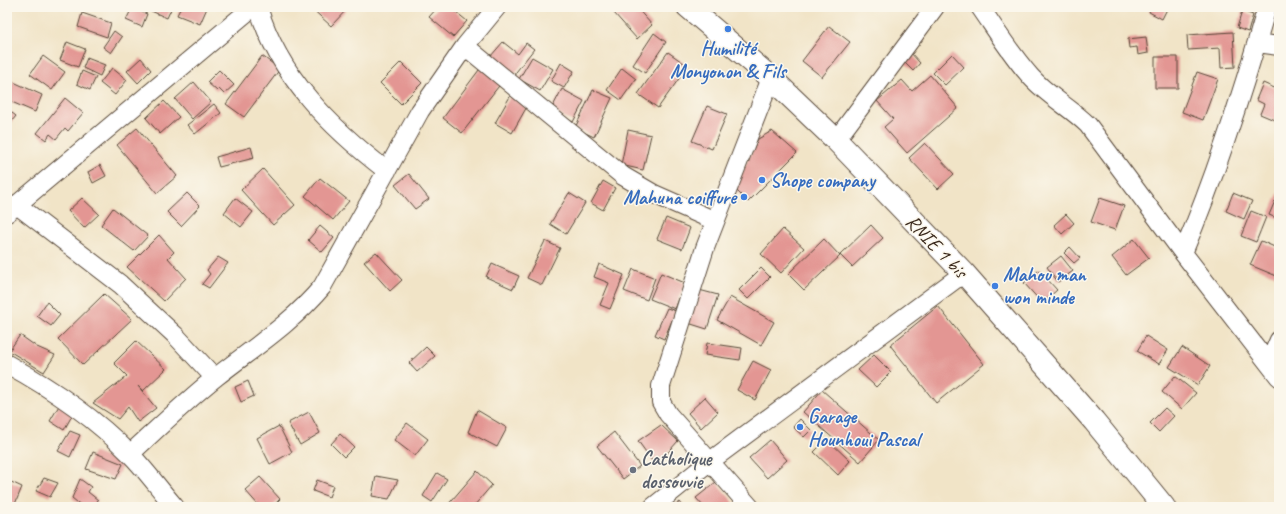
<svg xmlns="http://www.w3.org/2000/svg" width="1286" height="514" font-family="Caveat,sans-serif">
<rect width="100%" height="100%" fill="#fbf7ec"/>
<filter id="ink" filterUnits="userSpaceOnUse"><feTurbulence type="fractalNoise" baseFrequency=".025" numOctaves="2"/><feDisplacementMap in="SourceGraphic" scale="8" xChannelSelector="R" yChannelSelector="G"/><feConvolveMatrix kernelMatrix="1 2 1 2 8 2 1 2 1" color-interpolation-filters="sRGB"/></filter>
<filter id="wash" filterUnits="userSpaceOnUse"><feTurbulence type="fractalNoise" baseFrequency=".012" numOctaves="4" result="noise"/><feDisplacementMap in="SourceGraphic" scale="16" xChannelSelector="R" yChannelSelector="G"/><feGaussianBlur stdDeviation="0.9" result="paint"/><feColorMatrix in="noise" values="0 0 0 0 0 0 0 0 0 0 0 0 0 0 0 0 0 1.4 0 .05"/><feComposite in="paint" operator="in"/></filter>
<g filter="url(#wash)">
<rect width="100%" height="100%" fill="#f1e4c7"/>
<g id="blocks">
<path fill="#e39693" d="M151 7H172L167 18 149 10Z
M181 7H205L207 8 200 24 177 15Z
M310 7H349L331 26Z
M438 7H450L467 21 453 37 429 17Z
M620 7H636L652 25 637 39 614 13Z
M1151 7H1168L1162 19 1149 12Z
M132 8 147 14 142 27 126 20Z
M1242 11 1253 15 1248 32 1237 28Z
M82 13 111 23 107 37 78 27Z
M829 26 850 42 822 77 802 61Z
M114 31 122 37 111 53 103 47Z
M1233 32 1235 67 1221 68 1220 48 1188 50 1187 35Z
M654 33 666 42 645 73 633 65Z
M1146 37 1148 53 1138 55 1137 47 1129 48 1128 39Z
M67 42 85 49 78 67 60 60Z
M503 42 518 54 526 43 534 49 513 76 490 57Z
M668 52 688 66 658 108 638 94Z
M910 52 920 63 913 71 902 60Z
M952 54 964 67 945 85 933 73Z
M43 56 65 72 52 90 30 74Z
M262 56 280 69 244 117 226 104Z
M532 57 553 69 540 91 519 79Z
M1155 57H1178V88H1155Z
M87 58 105 65 100 76 83 68Z
M141 58 151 70 138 83 127 71Z
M401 62 422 83 401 104 380 83Z
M561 63 574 71 564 88 551 81Z
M482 66 502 82 462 133 443 118Z
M112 68 127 80 115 95 100 83Z
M622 68 636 79 621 100 607 90Z
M219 70 234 85 224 94 219 89 217 91 207 82Z
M82 71 96 77 90 90 77 84Z
M1197 72 1218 79 1203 120 1182 112Z
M930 75 958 108 907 153 884 127 893 119 877 101 902 80 912 91Z
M7 79 42 95 35 112 7 100Z
M194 82 211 102 192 119 175 99Z
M1263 83 1279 90V122L1260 114 1264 104 1256 100Z
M562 89 584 101 573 122 551 110Z
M593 90 612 98 594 137 575 128Z
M512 93 529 103 512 133 495 123Z
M65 98 83 113 68 131 65 128 56 139 50 134 46 140 37 133Z
M164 101 179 117 160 134 146 118Z
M214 104 221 113 195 134 187 125Z
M707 106 727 114 712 149 692 141Z
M7 109 16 116 7 127Z
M137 128 177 176 157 193 117 145Z
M628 130 651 135 643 170 621 165Z
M772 131 797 153 748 202 734 188 758 139Z
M925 143 954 174 938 189 909 158Z
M251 147 254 158 219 167 216 157Z
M100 165 106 176 93 183 88 172Z
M263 169 295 205 273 225 241 190Z
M409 174 429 199 415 209 395 185Z
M320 178 349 201 333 220 305 196Z
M603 181 615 188 603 210 591 203Z
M187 193 200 206 181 226 167 212Z
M569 193 585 203 566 234 550 224Z
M1233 193 1252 201 1244 219 1226 211Z
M1278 194H1279V219L1269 215Z
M82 198 99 214 84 228 68 211Z
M235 198 253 212 241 227 224 213Z
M1100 198 1124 206 1115 230 1091 222Z
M113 208 148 236 134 251 101 225Z
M1251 211 1266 217 1256 242 1241 236Z
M1066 214 1074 223 1062 234 1054 225Z
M666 218 690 228 682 249 657 239Z
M871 225 883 238 852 267 840 255Z
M320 226 334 238 322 252 308 240Z
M783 229 804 248 781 273 761 254Z
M159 235 174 252 168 258 186 278 164 301 127 267Z
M824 239 840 256 804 290 788 274Z
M1134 239 1149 258 1126 275 1112 257Z
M545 241 560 248 542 285 527 278Z
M1261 241 1279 249V277L1250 265Z
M1070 247 1080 258 1074 263 1064 253Z
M376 252 402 280 390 291 364 262Z
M1061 256 1073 271 1058 282 1047 267Z
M218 257 228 263 209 288 202 284 210 274 207 270Z
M492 264 519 276 513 289 486 277Z
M599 264 624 275 610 309 600 305 609 283 594 277Z
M761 268 770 277 748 299 739 290Z
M633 269 655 278 647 300 624 291Z
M1039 270 1057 290 1042 303 1024 283Z
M661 273 685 283 675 309 650 299Z
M699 290 718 295 707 329 688 323Z
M104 294 132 319 83 365 58 339Z
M730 297 774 322 761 345 717 320Z
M47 302 60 315 51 326 37 316Z
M938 306 984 364 936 403 890 345Z
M667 308 676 311 664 339 655 335Z
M20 335 37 347 55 355 44 372 9 351Z
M1146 336 1168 350 1159 364 1137 351Z
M136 341 166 369 143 391 138 386 156 408 138 422 128 407 118 419 93 403 127 376 114 363Z
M707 343 742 348 740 360 705 355Z
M426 347 435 356 417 372 409 363Z
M1182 347 1210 366 1198 385 1169 367Z
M874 355 891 372 876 387 858 370Z
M753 361 771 370 755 400 737 390Z
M1175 376 1196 393 1182 409 1162 392Z
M248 381 254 396 241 402 235 387Z
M822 390 879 440 860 462 803 412Z
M705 397 718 412 701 428 688 413Z
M60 404 74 412 64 430 50 421Z
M1165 408 1174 416 1159 432 1150 423Z
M477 410 507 428 497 447 468 432Z
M309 412 320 433 300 445 288 423Z
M800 419 811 430 804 437 793 427Z
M407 423 428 439 415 456 394 440Z
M661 425 678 441 656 466 638 441Z
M279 426 292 452 270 464 257 438Z
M70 431 80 435 70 457 58 451Z
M614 432 640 466 623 479 597 446Z
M340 434 354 447 344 457 331 444Z
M827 439 850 461 838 475 814 452Z
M770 440 787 460 767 478 749 458Z
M93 452 123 464 116 479 86 469Z
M477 471 492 485 473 507H446Z
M437 473 447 479 432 502 423 496Z
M376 476 398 480 389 499 372 496Z
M260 477 280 499 272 507H260L245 490Z
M44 478 58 483 50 497 36 491Z
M80 479 91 487 88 492 98 500 94 507H83L72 498Z
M7 480 22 487 15 504 7 500Z
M317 480 333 486 329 497 313 491Z
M716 482 738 507H704L696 498Z
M680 502 684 507H673Z"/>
</g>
</g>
<g filter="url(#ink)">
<use href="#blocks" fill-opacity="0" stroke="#564637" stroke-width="1"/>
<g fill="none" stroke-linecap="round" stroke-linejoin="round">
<defs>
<path id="street" d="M258 7C279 77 331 128 387 171
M980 7C996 30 1012 56 1031 77 1048 96 1071 108 1088 125L1183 253 1279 377
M1257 43 1279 46
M465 46 623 176 654 194 715 221
M836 140 935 7
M17 205 120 284 175 335 215 378
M7 213 253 7
M1183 253C1217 173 1243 91 1267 7
M1269 363 1279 340
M7 364C51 388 94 417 130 454 146 470 160 490 175 507
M130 454C158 428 186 401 216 377 253 348 292 323 322 287L420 111 465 46 497 7
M653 507 709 462 964 273
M750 507 668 414 661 402V386L705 248 771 78"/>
<path id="primary" d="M688 7 771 78 836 140 964 273 1094 421 1164 507"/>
</defs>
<use href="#street" stroke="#564637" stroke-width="20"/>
<use href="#primary" stroke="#564637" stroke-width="24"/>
<use href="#street" stroke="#fff" stroke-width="18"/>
<use href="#primary" stroke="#fff" stroke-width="22"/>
</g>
</g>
<g fill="#3f7fe0" stroke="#fbf7ec" stroke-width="1.5">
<circle cx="728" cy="29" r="4"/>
<circle cx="762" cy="180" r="4"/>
<circle cx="744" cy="197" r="4"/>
<circle cx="995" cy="286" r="4"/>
<circle cx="800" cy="427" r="4"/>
</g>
<circle fill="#6b7280" stroke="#fbf7ec" stroke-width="1.5" cx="633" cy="470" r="4"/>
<g text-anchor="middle" stroke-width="3" stroke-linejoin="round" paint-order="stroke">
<g font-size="20" font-weight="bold" fill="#366cbe" stroke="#fbf7ec" text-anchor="start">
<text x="728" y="55" text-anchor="middle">Humilité<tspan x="728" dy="23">Monyonon &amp; Fils</tspan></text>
<text x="770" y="187">Shope company</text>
<text x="736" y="204" text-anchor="end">Mahuna coiffure</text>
<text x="1003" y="281">Mahou man<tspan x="1003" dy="23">won minde</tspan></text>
<text x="808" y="423">Garage<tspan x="808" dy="23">Hounhoui Pascal</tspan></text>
</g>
<g font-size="20" fill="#3b2a1e" stroke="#fbf7ec">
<text transform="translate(937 246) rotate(46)" y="7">RNIE 1 bis</text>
</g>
<g font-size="20" font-weight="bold" fill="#5b616d" stroke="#fbf7ec" text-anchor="start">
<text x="641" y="465">Catholique<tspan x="641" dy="23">dossouvie</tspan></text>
</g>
</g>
<rect width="1286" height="514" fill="none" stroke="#fbf7ec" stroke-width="24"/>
</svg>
